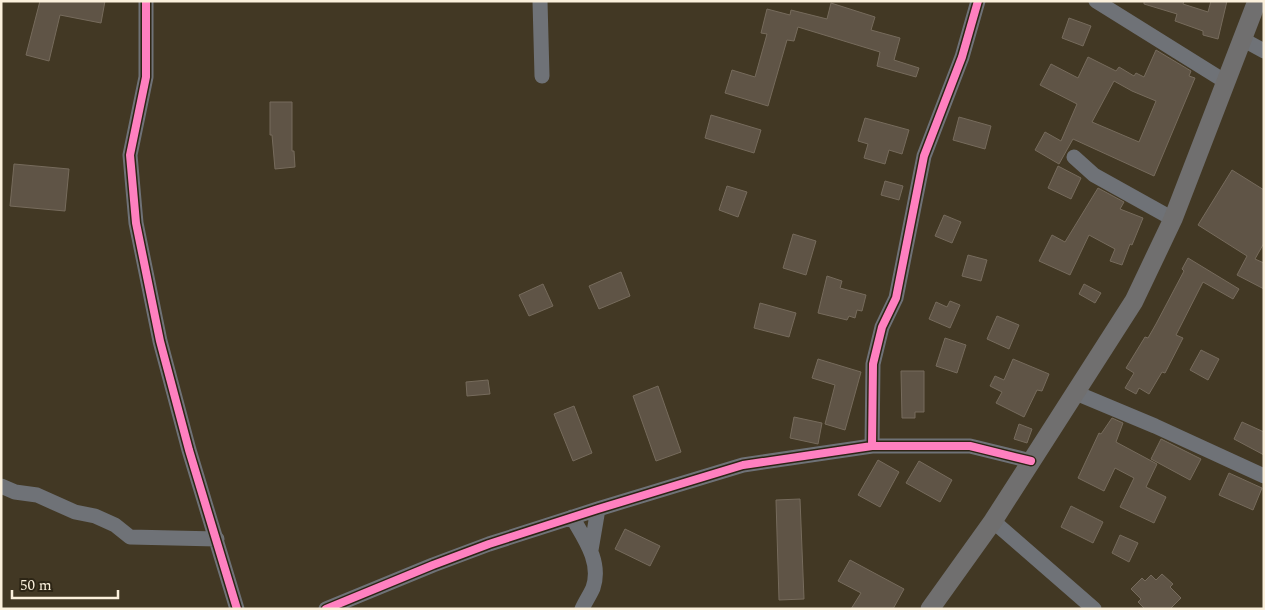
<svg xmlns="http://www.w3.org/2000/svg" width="1265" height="610" font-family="Spectral,serif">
<rect width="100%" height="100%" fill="#423824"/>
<path fill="#5f5446" stroke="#766b5c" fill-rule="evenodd" d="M40 1H105L101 23 60 15 49 61 26 55Z
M1144 1H1184L1183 4 1208 12 1211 1H1227L1218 39 1203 35V31L1175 21 1177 14 1144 4Z
M831 3 875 17 871 30 900 38 894 60 919 68 916 77 877 66 880 52 798 27 794 41 787 40 768 106 725 93 732 70 755 77 767 34 761 33 767 9 790 15 791 10 827 19Z
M1069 18 1091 26 1083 46 1062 38Z
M1156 50 1191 71 1189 76 1195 78 1154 176 1073 139 1059 164 1035 150 1045 132 1061 141 1077 104 1040 85 1051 64 1078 78 1088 57 1116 71 1119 67 1134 76 1136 73 1144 77ZM1114 81 1132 91 1156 101 1139 142 1092 122Z
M270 102H292V151H294L295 167 275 169 272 135H270Z
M711 115 761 130 754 153 705 138Z
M959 117 991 126 985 149 953 140Z
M865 118 909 130 902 154 889 150 885 164 864 158 868 144 858 141Z
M14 164 69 169 65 211 10 206Z
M1058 166 1081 178 1071 199 1048 188Z
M1232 170 1264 190V243L1255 259 1264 263V289L1237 275 1247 256 1198 225Z
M885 181 903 186 899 200 881 195Z
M727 186 747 192 738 217 719 210Z
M1098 188 1124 202 1120 209 1143 218 1132 245 1130 244 1122 265 1110 261 1115 249 1089 235 1070 275 1039 261 1052 235 1065 242Z
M944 215 961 222 952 243 935 236Z
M793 234 816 241 806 275 783 268Z
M968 255 987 260 981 281 962 276Z
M1188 258 1239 289 1233 299 1203 282 1176 335 1183 338 1165 373 1162 372 1149 394 1139 388 1136 394 1125 388 1134 373 1126 368 1145 337 1148 338 1156 324 1184 271 1182 269Z
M621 272 630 296 599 309 589 286Z
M827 276 842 281 840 288 866 295 862 311 857 310 855 318 849 316 847 320 818 313Z
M543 284 553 306 529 316 519 295Z
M1084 284 1101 293 1095 303 1079 294Z
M950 301 960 305 950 328 929 319 936 302 947 307Z
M760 303 796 313 789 337 754 328Z
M997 316 1019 325 1009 349 987 339Z
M945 338 966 345 957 373 936 366Z
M1201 350 1219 359 1208 380 1190 370Z
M818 359 861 372 845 430 825 424 835 385 812 378Z
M1013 359 1049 374 1042 391 1037 390 1024 417 996 403 1002 392 990 386 995 376 1004 380Z
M901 371H924V412H915V418H902Z
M488 380 490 394 467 396 466 382Z
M658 386 681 452 656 461 633 396Z
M574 406 592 453 573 461 554 414Z
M794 417 822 423 818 444 790 438Z
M1112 418 1123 423 1116 442 1157 464 1146 487 1166 497 1154 523 1120 507 1134 478 1115 468 1104 491 1078 478 1099 433 1101 434Z
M1242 422 1264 432V455L1234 439Z
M1019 424 1032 429 1027 443 1014 439Z
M1161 439 1201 459 1190 480 1151 459Z
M878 460 899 472 880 507 858 495Z
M919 461 952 480 940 502 906 483Z
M1229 473 1262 488 1253 510 1219 495Z
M800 499 804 599 779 600 776 500Z
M1071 506 1103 522 1093 543 1061 527Z
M625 529 660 546 650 566 615 549Z
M1120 535 1138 543 1129 562 1112 553Z
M850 560 904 589 893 609H851L861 593 838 581Z
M1162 574 1173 584 1170 587 1181 598 1170 609H1145L1138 602 1141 599 1131 589 1142 578 1145 581 1151 575 1156 580Z"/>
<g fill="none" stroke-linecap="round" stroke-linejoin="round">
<path stroke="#6f7277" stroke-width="15" d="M146 1V77L130 155 136 223 160 341 189 450 237 609
M540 1 542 76
M1096 1 1226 82
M1242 39 1264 51
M1074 157 1094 175 1173 219
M1076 393 1155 426 1264 476
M872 446 873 364 882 327 896 298 924 156 962 57 978 1
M1 486 15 492 37 495 75 512 95 516 115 525 130 537 217 539
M572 517C584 538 602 562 593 588 590 595 585 602 582 609
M993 521 1094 609
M591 550 598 509
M326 609 433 565 489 544 598 509 743 465 872 446H970L1031 461"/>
<path stroke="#706f6f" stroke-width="19" d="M930 609 993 521 1134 301 1173 219 1257 1"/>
<defs>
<path id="cycleway" d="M146 1V77L130 155 136 223 160 341 189 450 237 609
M872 446 873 364 882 327 896 298 924 156 962 57 978 1
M326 609 433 565 489 544 598 509 743 465 872 446H970L1031 461"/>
</defs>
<use href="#cycleway" stroke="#2d2515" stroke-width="11"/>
<use href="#cycleway" stroke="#ff80c0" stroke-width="8"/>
</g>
<rect width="1265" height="610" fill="none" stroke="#fbf0dc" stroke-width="5"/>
<path d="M12 590v8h106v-8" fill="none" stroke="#fbf0dc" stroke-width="2.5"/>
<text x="20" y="590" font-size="15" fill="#fbf0dc" stroke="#2d2515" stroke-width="4" paint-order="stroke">50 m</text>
</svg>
